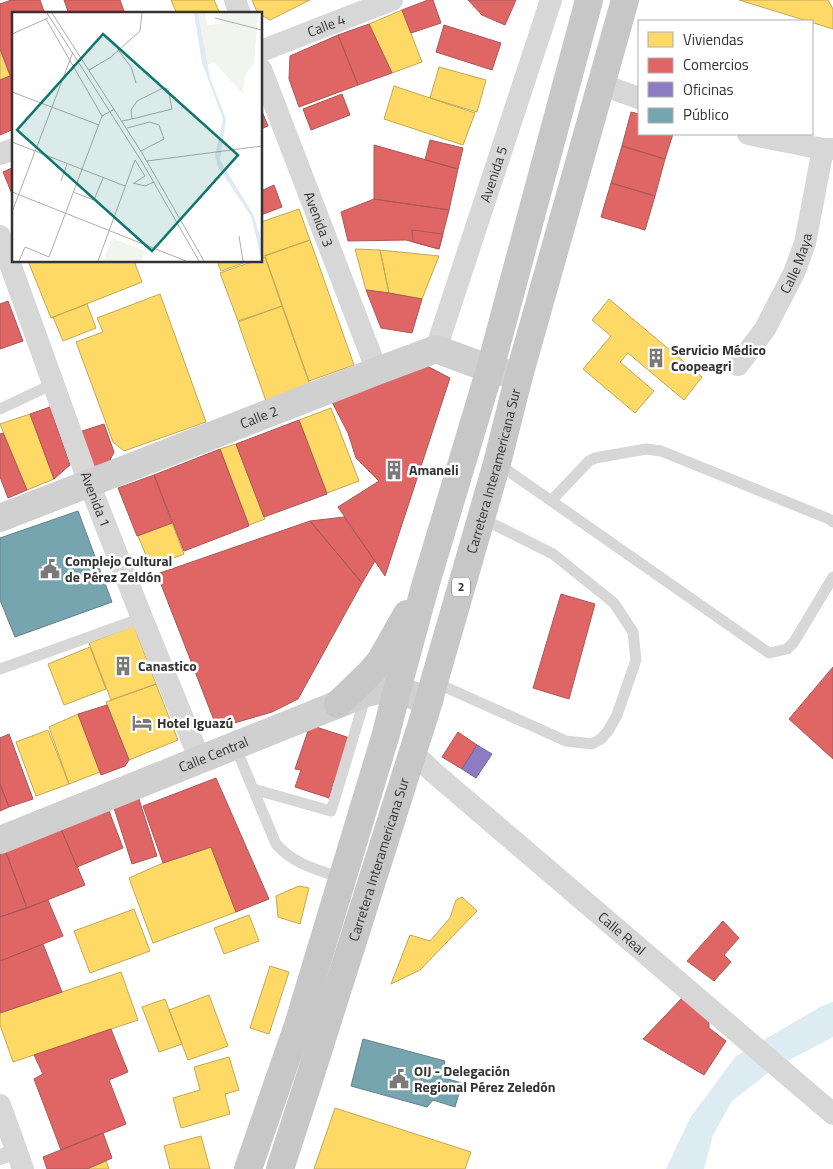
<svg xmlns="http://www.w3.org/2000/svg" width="833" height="1169" font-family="'Titillium Web',sans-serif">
<rect width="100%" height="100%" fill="#fff"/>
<path fill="#ddebf3" d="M833 1002V1037L776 1067 732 1101 713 1135 704 1169H666L690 1118 736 1056 822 1006Z"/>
<path fill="#ffd966" stroke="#c2a757" d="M171 0H214L220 14H177Z
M252 0H310L270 20 261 15V14H258Z
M739 0H828L833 9V29Z
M402 10 422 62 392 73 369 24Z
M0 49 10 76 0 80Z
M439 67 486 80 477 112 430 98Z
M394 86 475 113 463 145 384 119Z
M299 209 310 240 261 257V222Z
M310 240 354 365 309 381 265 256Z
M355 249 380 250 389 293 366 290Z
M380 250 439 256 422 299 389 293Z
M265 257 282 306 238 321 220 273 254 261H261V259Z
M28 261H134L142 282 51 318Z
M217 261H249L221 271Z
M160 294 206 422 124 451 113 442 76 342 103 332 97 318Z
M609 299 702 377 684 400 628 353 620 362 654 391 635 413 583 369 611 336 592 320Z
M87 304 96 328 63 341 53 317Z
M282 306 310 385 266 401 238 322Z
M331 408 359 481 327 493 299 420Z
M30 414 54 479 27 490 0 424Z
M236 444 265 519 249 525 220 449Z
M172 523 184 554 151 567 138 536Z
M134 626 156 684 111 700 89 643Z
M90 647 106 689 64 705 48 664Z
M156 684 178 740 129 760 106 702Z
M78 714 100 772 69 784 49 727Z
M48 730 69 784 36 796 16 742Z
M211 847 236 912 153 943 129 878 163 863Z
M299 886 309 888 300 924 278 917 276 896Z
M462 897 477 911 420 970 391 984 410 935 430 941 450 918 456 900Z
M134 909 150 951 90 973 74 931Z
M249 915 259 941 224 954 214 928Z
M270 966 289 972 269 1034 250 1028Z
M121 972 138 1020 13 1062 0 1025V1013Z
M209 995 228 1046 188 1060 169 1010Z
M165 999 182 1044 159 1052 142 1007Z
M229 1057 239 1090 225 1094 230 1114 181 1128 173 1098 200 1090 194 1067Z
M335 1108 471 1152 465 1169H314Z
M201 1136 210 1169H170L164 1146Z
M106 1161 109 1169H87Z"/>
<path fill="#e06666" stroke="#ac5757" d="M11 0H40L45 14H14V85L0 49V4Z
M64 0H120L125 14H69Z
M428 0H433L441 23 411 33 402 10Z
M468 0H516L505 25 482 15Z
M369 24 392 73 358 85 338 35Z
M444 25 501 43 492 70 436 52Z
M338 35 358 85 299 107 289 79 290 56Z
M10 76 14 85V129L0 135V80Z
M342 94 350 115 311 130 303 109Z
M261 109 268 126 261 129Z
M631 112 639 114V134H673L665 159 622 146Z
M430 140 463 148 458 169 425 160Z
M374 145 458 169 449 210 374 199Z
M622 146 665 159 655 196 611 183Z
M14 167V199L3 172Z
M611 183 655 196 645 230 601 217Z
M274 185 282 207 261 215V191Z
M374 199 449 210 439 249 406 240 348 241 341 212Z
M412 230 443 234 439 249 413 242Z
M366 290 389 293 422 299 412 333 381 328Z
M8 301 23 341 0 349V304Z
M427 366 450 378 385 576 338 507 379 481 356 458 348 433 331 400Z
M50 407 70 465 54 479 30 414Z
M299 420 327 494 264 517 236 444Z
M104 424 114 452 107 466 88 472 76 433Z
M3 433 27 490 8 498 0 477V434Z
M220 449 249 526 184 551 154 475Z
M154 475 172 523 137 536 118 488Z
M344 517 375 561 362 583 310 521Z
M310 521 362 583 298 699 272 712 217 728 157 574Z
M561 594 595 604 569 699 533 688Z
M833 667V759L789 719Z
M107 705 129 760 125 766 101 775 78 714Z
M310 725 350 738 338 781 334 780 329 798 295 787 301 770 295 769Z
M458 732 477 745 462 769 442 757Z
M9 734 33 799 9 807 0 784V738Z
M216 778 269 899 236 912 211 847 163 863 143 806Z
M0 784 9 807 0 811Z
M138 796 157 856 132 864 113 805Z
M109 811 123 848 77 867 61 829Z
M61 829 85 885 27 908 5 850Z
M5 850 27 908 0 917V852Z
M48 900 63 936 0 961V917Z
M723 921 739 938 724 955 731 962 714 981 687 961Z
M43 944 62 992 0 1013V961Z
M682 998 709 1019V1028L726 1041 704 1075 643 1039Z
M111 1029 128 1072 109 1080 126 1124 61 1150 34 1079 43 1074 34 1055Z
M103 1133 112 1158 87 1169H47L43 1157Z"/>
<path fill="#8e7cc3" stroke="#736698" d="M477 745 492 754 476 778 462 769Z"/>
<path fill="#76a5af" stroke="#62838a" d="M78 511 112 602 15 637 0 600V538Z
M363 1039 445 1061 441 1077 462 1083 455 1107 433 1100 427 1107 351 1086Z"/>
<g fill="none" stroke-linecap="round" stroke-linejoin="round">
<path stroke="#d7d7d7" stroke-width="11" d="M0 409 53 384
M497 463 769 653 787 649 794 642 833 577
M551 501 589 461 595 458 646 449 661 451 829 519 833 522
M0 669 142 618
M434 682 566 741 592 744 601 739 608 731 617 715 636 660 633 632 614 603 553 554 481 518
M235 746 276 844C295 865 316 869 342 878
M253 789 331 811 366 695"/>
<path stroke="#d7d7d7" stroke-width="16" d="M0 1157 16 1151"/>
<g stroke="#d7d7d7" stroke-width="22">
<path d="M235 0 240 14"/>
<path id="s1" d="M261 51 392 0"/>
<path id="s2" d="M261 69 377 371"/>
<path d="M602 85 639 98"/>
<path d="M748 134 823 149H833"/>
<path d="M0 154 14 149"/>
<path id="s3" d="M0 236 89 483 142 618 200 760"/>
<path id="s4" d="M436 349 551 0"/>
<path id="s5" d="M738 365 765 329 794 273 805 243 823 149"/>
<path id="s6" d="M413 753 432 771 833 1114"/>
<path d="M0 1105 23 1169"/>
</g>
<g stroke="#d0d0d0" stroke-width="28">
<path id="s7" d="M0 518 377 371 436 349 490 369 519 376"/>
<path id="s8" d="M0 840 366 693C392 685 406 693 429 701"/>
</g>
<g stroke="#c7c7c7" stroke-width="28">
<path d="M338 704 370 673 381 660 407 614"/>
<path d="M248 1169 298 1025 386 734 397 690 426 583 490 369 589 0"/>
<path id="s9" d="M280 1169 308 1083 429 701 434 682 497 463 519 376 625 0"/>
</g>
</g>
<defs>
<symbol id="building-bare" viewBox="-9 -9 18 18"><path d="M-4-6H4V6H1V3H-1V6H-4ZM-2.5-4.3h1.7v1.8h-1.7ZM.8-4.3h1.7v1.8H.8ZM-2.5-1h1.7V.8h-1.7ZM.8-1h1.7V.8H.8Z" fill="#7a7a7a" stroke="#fff" stroke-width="2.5" paint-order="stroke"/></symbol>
<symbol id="civic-bare" viewBox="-9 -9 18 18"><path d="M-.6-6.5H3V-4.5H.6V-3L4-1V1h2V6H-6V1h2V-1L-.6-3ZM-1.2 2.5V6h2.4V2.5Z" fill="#7a7a7a" stroke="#fff" stroke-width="2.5" paint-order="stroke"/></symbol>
<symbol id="hotel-bare" viewBox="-9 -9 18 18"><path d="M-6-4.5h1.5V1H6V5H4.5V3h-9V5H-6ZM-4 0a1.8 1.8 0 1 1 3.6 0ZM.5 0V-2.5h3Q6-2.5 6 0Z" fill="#7a7a7a" stroke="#fff" stroke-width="2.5" paint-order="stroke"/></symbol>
</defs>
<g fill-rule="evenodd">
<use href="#building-bare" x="642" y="344" width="28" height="28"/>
<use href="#building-bare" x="380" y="456" width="28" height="28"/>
<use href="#civic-bare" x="36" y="555" width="28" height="28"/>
<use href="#building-bare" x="109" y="652" width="28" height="28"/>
<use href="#hotel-bare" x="128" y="709" width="28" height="28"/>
<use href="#civic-bare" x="385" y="1065" width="28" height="28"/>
</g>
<g text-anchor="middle" stroke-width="5" stroke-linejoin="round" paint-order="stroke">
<rect fill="#fff" stroke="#707070" stroke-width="1" x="452" y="577.5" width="18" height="19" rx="4"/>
<g font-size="12" font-weight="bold" fill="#333">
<text x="461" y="591">2</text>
</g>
<g font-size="14" fill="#333" stroke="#fff">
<text dy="5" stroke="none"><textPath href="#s1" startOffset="70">Calle 4</textPath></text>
<text dy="5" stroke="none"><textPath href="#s4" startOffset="184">Avenida 5</textPath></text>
<text dy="5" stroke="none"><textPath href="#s2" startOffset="161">Avenida 3</textPath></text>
<text dy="5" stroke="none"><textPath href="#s5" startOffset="118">Calle Maya</textPath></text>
<text dy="5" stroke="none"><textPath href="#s7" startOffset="278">Calle 2</textPath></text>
<text dy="5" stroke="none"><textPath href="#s9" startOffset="730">Carretera Interamericana Sur</textPath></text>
<text dy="5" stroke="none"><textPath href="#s3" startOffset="280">Avenida 1</textPath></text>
<text dy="5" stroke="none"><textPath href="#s8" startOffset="230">Calle Central</textPath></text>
<text dy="5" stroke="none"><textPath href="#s9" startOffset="325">Carretera Interamericana Sur</textPath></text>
<text dy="5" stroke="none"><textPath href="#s6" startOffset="276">Calle Real</textPath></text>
</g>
<g font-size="14" font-weight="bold" fill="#333" stroke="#fff" text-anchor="start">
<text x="671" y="355">Servicio Médico<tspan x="671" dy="16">Coopeagri</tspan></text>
<text x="409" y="475">Amaneli</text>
<text x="65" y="566">Complejo Cultural<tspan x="65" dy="16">de Pérez Zeldón</tspan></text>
<text x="138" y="671">Canastico</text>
<text x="157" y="728">Hotel Iguazú</text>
<text x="414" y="1076">OIJ - Delegación<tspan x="414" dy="16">Regional Pérez Zeledón</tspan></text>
</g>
</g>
<g transform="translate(12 12)">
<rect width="250" height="250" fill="#fff"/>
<path d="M186 1H193L195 13 208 12V1H246L242 52 233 63 231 82 202 50 195 53ZM100 226 133 239 129 249H91Z" fill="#f1f5ed"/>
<path d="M182 1H186L198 66 214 107 208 148 241 202 249 227 250 249 239 204 206 155 203 143 211 107 190 51Z" fill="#ddebf3"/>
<path fill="none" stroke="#adadad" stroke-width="1" d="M35 1 130 150 187 249M40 1 130 141 192 249M203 6 250 18M34 7 90 104M0 22 36 6M107 39 119 55 124 71M77 58 99 45 128 19 130 1M0 80 87 113M110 109 120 107 160 97 156 77 151 76 125 89 119 98 120 107M115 116 138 110 147 113 152 127 129 139M0 130 113 174M135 149 250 134M49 169 55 152M121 171 133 174 142 170M122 171 133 164 123 148M0 180 174 249M61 180 82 188 91 166M0 200 61 40M227 224 231 249M7 249 13 235 37 245 90 104 101 98M86 249 123 148"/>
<path fill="#0f766e" fill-opacity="0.15" stroke="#0f766e" stroke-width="2.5" d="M91 22 226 143 140 239 5 118Z"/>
<rect width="250" height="250" fill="none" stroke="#333" stroke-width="2.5"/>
</g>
<rect x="638" y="20" width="175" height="115" fill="#ffffff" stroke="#adadad"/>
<rect x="648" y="32" width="25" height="15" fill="#ffd966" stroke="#adadad"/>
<text x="683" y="45" font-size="15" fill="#333333">Viviendas</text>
<rect x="648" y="58" width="25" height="15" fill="#e06666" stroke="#adadad"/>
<text x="683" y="70" font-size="15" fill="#333333">Comercios</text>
<rect x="648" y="82" width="25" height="15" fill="#8e7cc3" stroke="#adadad"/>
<text x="683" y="95" font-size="15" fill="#333333">Oficinas</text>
<rect x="648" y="108" width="25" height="15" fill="#76a5af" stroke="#adadad"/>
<text x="683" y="120" font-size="15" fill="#333333">Público</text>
</svg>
